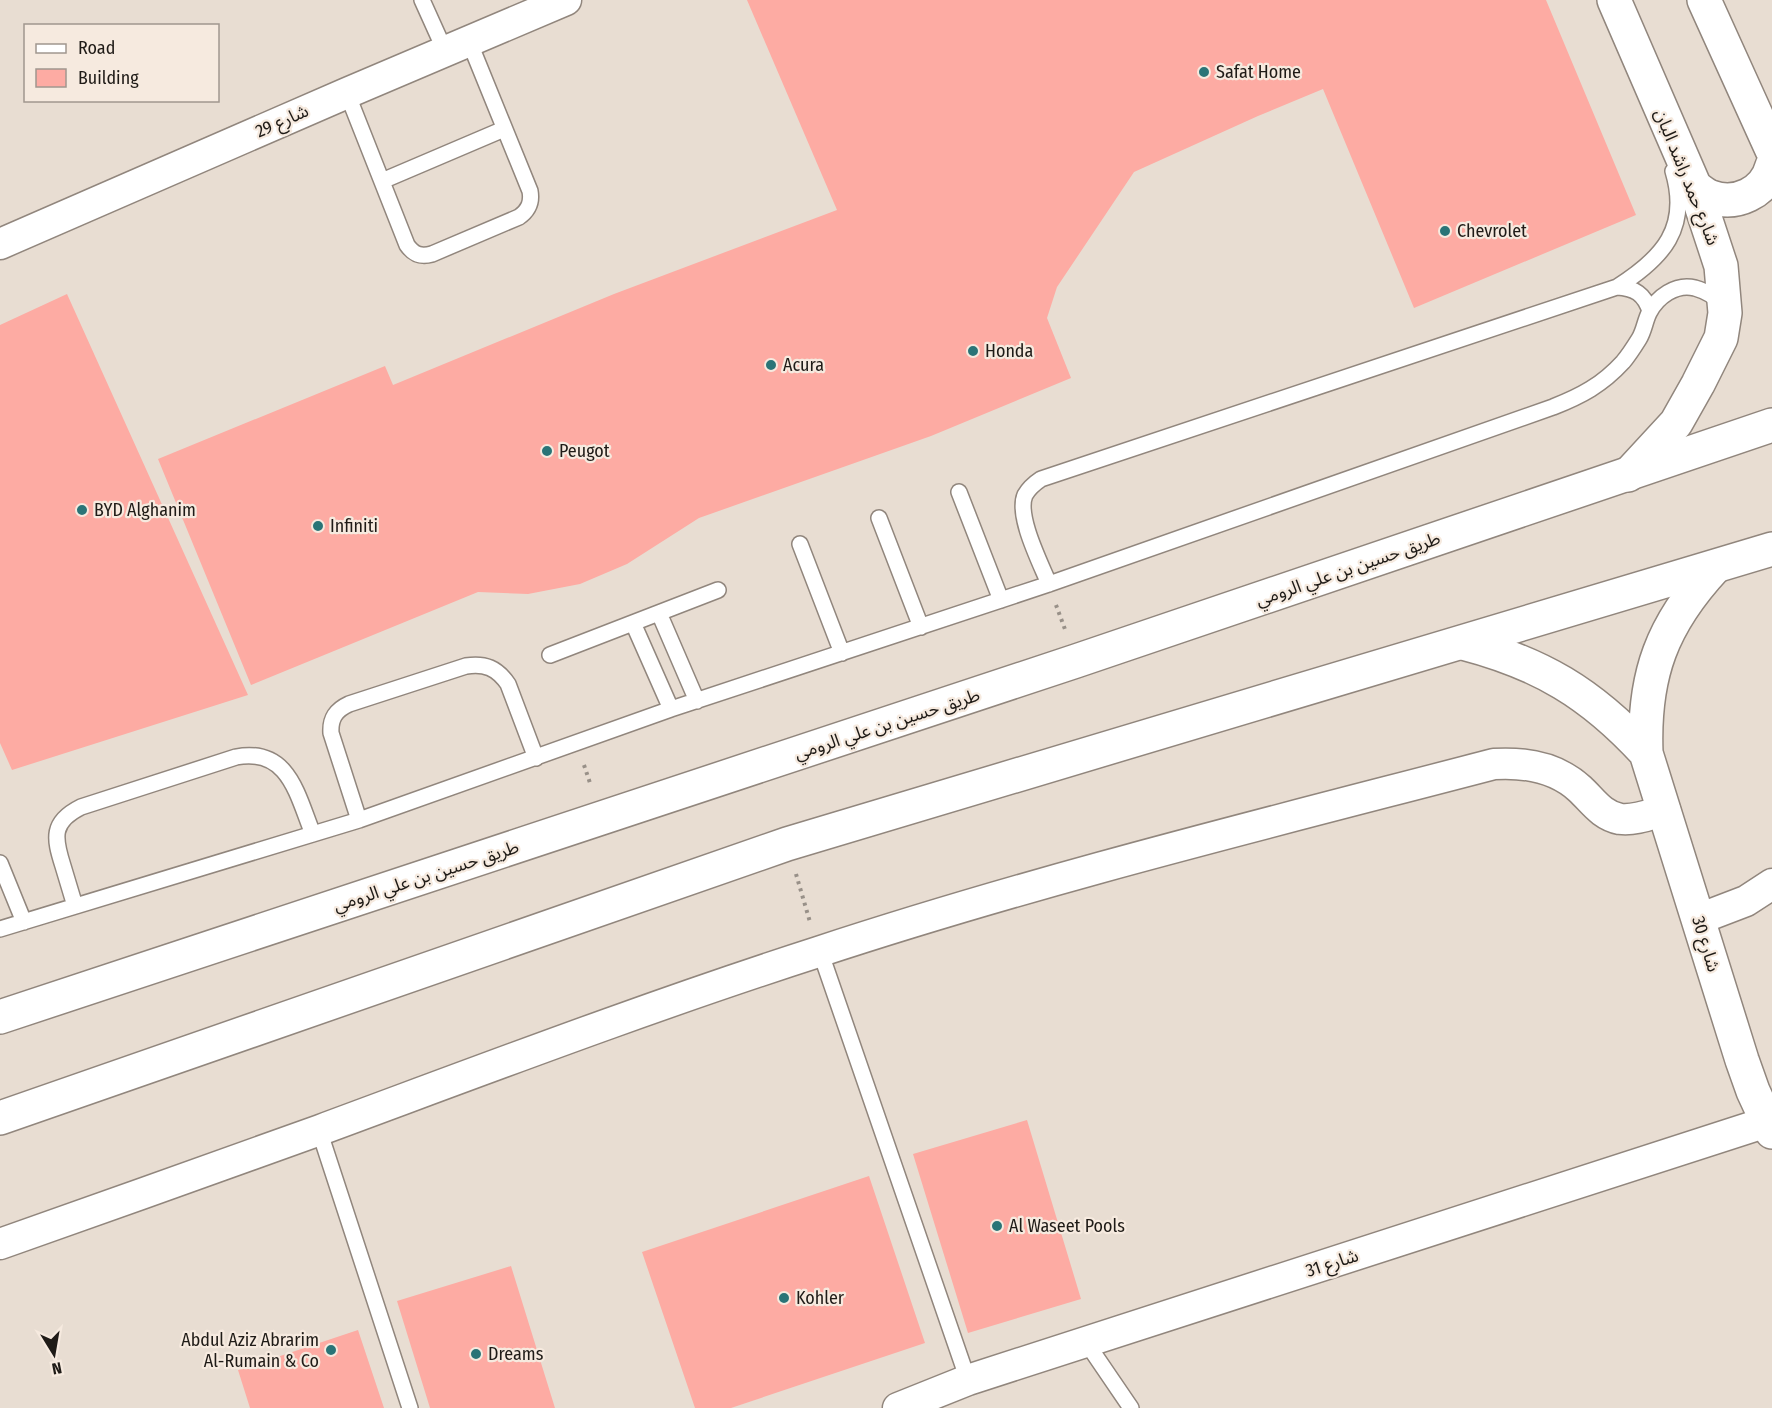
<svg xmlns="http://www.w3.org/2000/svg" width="1772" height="1408" font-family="'Fira Sans Condensed','Noto Sans Arabic',sans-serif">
<rect width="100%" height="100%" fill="#e8ddd2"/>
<path fill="#fdaba3" d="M747 0H1546L1636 215 1414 308 1323 89 1258 116 1134 172 1057 287 1047 318 1071 378 931 436 699 518 627 564 580 584 528 594 478 592 251 685 158 459 385 366 393 385 614 294 837 210Z
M67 294 248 695 12 770 0 743V325Z
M1027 1120 1081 1299 968 1333 913 1154Z
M869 1176 925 1343 731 1408H695L642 1252Z
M511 1266 555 1408H430L397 1301Z
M358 1330 384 1408H250L238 1370Z"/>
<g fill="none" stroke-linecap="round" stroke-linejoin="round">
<defs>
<path id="service" d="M422 0 445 51
M347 93 407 245C414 255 421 257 432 254L519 217C529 210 532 202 530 191L469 41
M382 181 504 129
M1617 287C1635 288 1644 294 1650 311
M959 492 1001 600
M879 518 921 627
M800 544 842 653
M1049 584C1041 564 1016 516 1025 495 1029 488 1035 483 1041 479L1617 287C1663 258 1690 228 1673 171
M659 613 697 701
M633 623 671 709
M550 655 718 590
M359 820 331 733C330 718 336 710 349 704L466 666C485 663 497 668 508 684L536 758
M0 863 24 922
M75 906C71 893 67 879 63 866 54 838 51 822 81 807L236 757C289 747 297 795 313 834
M0 929 359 820 671 709 1049 584 1553 407C1581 396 1602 385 1623 362 1629 355 1634 347 1639 339 1644 331 1645 321 1649 313 1657 297 1676 283 1695 288 1705 291 1715 295 1721 305
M820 951 968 1380
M319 1130 410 1408
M1086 1342 1131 1408"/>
<path id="minor" d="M0 244 347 93 566 0
M1699 919 1746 901 1772 884
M0 1244C107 1206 213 1169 320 1130 485 1069 650 1006 818 952 1040 879 1268 823 1494 764 1526 762 1556 767 1580 789 1593 801 1601 815 1620 819 1635 821 1651 814 1665 810
M898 1408 968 1380 1767 1122"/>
<path id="tertiary" d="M1614 0 1695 187 1721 266 1725 313 1721 338 1698 384 1676 423 1628 475
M1704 0 1772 150
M1695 187C1700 190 1705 195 1711 197 1736 206 1765 193 1772 166
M1715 567C1662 624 1643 675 1646 753L1742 1060 1753 1091 1772 1132
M1463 643C1540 663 1591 693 1646 753"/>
<path id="trunk" d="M0 1017 1076 661 1772 425
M0 1118 787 844 1772 549"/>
</defs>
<use href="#service" stroke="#91867d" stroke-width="18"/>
<use href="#minor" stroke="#91867d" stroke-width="33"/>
<use href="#tertiary" stroke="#91867d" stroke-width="36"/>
<use href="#trunk" stroke="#91867d" stroke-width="36"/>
<path stroke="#989088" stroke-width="4" stroke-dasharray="3 4.5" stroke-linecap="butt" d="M1056 605 1066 632
M584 765 591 786
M796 874 810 922"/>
<use href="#service" stroke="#fff" stroke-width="15"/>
<use href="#minor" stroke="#fff" stroke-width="30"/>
<use href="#tertiary" stroke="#fff" stroke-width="33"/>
<use href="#trunk" stroke="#fff" stroke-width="33"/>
</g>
<g fill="#2a7477" stroke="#f6eadf" stroke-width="2">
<circle cx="1204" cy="72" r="6"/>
<circle cx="1445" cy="231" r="6"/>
<circle cx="973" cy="351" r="6"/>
<circle cx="771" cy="365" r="6"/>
<circle cx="547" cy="451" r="6"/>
<circle cx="82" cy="510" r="6"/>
<circle cx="318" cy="526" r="6"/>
<circle cx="997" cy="1226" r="6"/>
<circle cx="784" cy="1298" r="6"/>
<circle cx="331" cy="1350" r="6"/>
<circle cx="476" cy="1354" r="6"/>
</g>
<g text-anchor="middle" stroke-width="4.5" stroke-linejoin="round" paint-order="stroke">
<g font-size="18" fill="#1f1b17" stroke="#f6eadf" text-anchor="start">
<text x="1216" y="78">Safat Home</text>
<text x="1457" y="237">Chevrolet</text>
<text x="985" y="357">Honda</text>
<text x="783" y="371">Acura</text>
<text x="559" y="457">Peugot</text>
<text x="94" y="516">BYD Alghanim</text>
<text x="330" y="532">Infiniti</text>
<text x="1009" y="1232">Al Waseet Pools</text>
<text x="796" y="1304">Kohler</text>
<text x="319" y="1346" text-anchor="end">Abdul Aziz Abrarim<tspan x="319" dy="21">Al-Rumain &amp; Co</tspan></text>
<text x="488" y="1360">Dreams</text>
</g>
<g font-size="18" fill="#1f1b17" stroke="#f6eadf">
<text transform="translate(282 121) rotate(-24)" y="6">شارع 29</text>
<text transform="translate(1687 177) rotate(68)" y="6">شارع حمد راشد البان</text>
<text transform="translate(1348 569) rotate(-19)" y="6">طريق حسين بن علي الرومي</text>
<text transform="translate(887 724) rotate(-18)" y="6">طريق حسين بن علي الرومي</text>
<text transform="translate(426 876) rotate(-18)" y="6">طريق حسين بن علي الرومي</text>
<text transform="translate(1706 944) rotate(73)" y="6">شارع 30</text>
<text transform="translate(1332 1263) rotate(-18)" y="6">شارع 31</text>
</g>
</g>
<rect x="24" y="24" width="195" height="78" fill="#f6eadf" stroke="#a0978f" stroke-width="1.5"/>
<rect x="36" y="44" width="30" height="9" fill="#ffffff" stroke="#a0978f" stroke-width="1.5"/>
<text x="78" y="54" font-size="18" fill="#1f1b17">Road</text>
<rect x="36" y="69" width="30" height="18" fill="#fdaba3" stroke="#a0978f" stroke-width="1.5"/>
<text x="78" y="84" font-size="18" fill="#1f1b17">Building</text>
<g transform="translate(54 1354) rotate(169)" stroke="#f6eadf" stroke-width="4.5" paint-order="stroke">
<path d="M0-4.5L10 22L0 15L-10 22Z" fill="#1f1b17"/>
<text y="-9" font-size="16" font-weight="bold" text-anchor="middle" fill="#1f1b17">N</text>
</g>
</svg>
